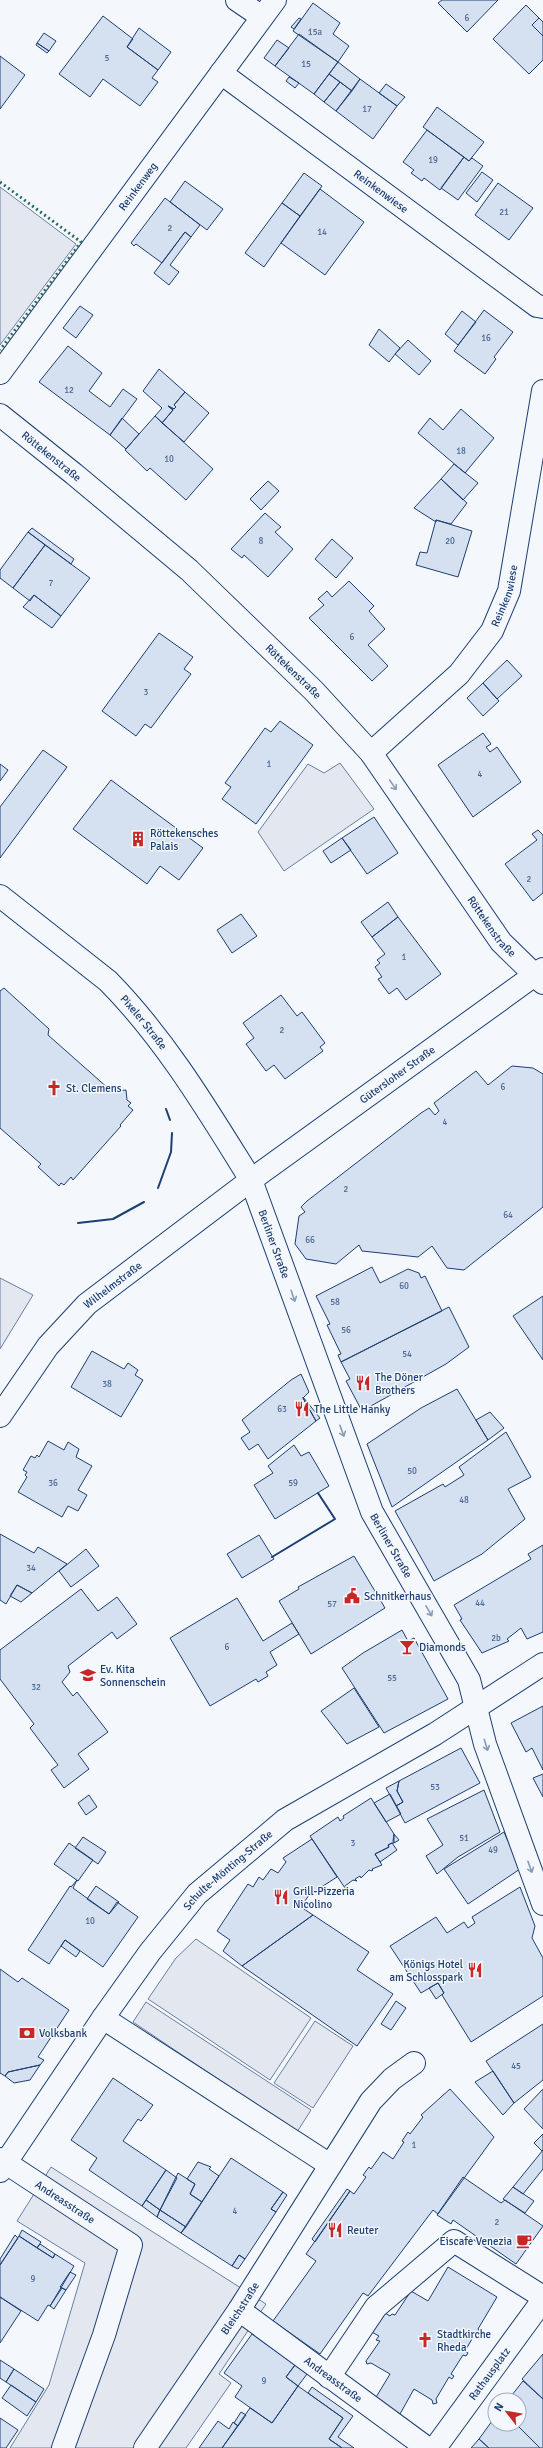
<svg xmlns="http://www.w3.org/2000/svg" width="543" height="2448" font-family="Signika,sans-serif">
<rect width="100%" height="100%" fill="#f4f7fb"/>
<path fill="#e3e8f0" stroke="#687fa3" d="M0 187 76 244 0 345Z
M340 763 374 809 284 871 258 832 308 764 324 773Z
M0 1278 33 1295 0 1349Z
M196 1939 311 2018 270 2080 148 1999 176 1958Z
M146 2002 311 2110 297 2132 133 2022Z
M315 2021 353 2046 313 2108 274 2083Z
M51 2167 266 2304 219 2374 231 2383 186 2448H10L49 2385 85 2263 17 2221Z"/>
<path fill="#d5e0f0" stroke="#1d3f73" d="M442 0H498L467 32 438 3Z
M313 3 340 23 333 34 349 46 338 62 293 31Z
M526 5 539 18 532 25 543 36V60L529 74 493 39Z
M103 16 133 39 127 47 158 70 152 78 158 82 140 106 103 79 90 97 59 74Z
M299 18 301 19 294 29 291 27Z
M539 18 543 22V36L532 25Z
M139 28 171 52 158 70 127 47Z
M44 33 56 41 49 51 37 43Z
M299 34 338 62 314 94 275 66Z
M277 40 289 48 275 66 264 58Z
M37 43 49 51 47 53 36 45Z
M0 56 25 75 0 109Z
M338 62 360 79 352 91 329 74Z
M329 74 340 82 324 102 314 94Z
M289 77 299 83 295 88 286 81Z
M360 79 397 106 373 139 336 111Z
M340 82 352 91 336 111 324 102Z
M386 84 405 97 397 106 379 93Z
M437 107 484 142 469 161 423 127Z
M427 130 464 157 440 190 424 178 422 181 411 173 414 170 403 162Z
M464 157 469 161 472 158 483 166 458 200 441 188Z
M482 172 493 180 477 202 466 193Z
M304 173 322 186 300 216 282 203Z
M185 181 223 209 207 230 170 202Z
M498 183 533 208 509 240 475 215Z
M320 189 364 222 325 275 281 243Z
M165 198 200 225 191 237 185 232 162 263 136 244 134 246 131 243Z
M282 203 300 216 264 267 245 253Z
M185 232 191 237 170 265 179 272 169 285 154 273Z
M80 306 93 315 76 338 63 328Z
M484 310 513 332 494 357 496 359 485 374 454 351Z
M462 311 476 322 458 345 445 334Z
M379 329 400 348 389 362 369 345Z
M408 340 431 361 419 375 395 354Z
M68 346 102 373 89 391 110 407 123 389 137 399 110 435 39 382Z
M159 369 185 392 174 405 176 407 174 409 168 406 173 410 162 423 155 416 162 408 143 391Z
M185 392 209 413 184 442 162 423 173 410 168 406 174 409 176 407 174 405Z
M461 409 494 438 465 473 418 433 430 418 443 430Z
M155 416 213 469 186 500 150 468 147 471 125 450Z
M122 418 139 434 126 449 110 435Z
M454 464 478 483 463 500 441 479Z
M441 479 467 503 451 524 436 520V522L414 508Z
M268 481 279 491 261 510 250 499Z
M265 513 281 527 275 532 293 549 268 577 244 555 242 558 231 549Z
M436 520 472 531 458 577 416 565 420 552 427 553Z
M32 528 74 559 71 564 28 532Z
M28 532 45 545 13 588 0 578V570Z
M332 539 353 558 336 578 315 559Z
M45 545 90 578 61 616 34 595 30 601 13 588Z
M349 581 374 606 369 611 385 629 368 645 388 666 372 681 309 618 324 605 318 599 327 591 332 597Z
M34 595 61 616 52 628 23 607Z
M159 633 193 657 184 669 191 674 151 728 145 724 136 736 102 711Z
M507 660 522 676 497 699 483 683Z
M483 683 499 701 483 716 467 698Z
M280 721 313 745 256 824 222 799 231 787 225 783 265 728 271 732Z
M483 733 491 744 486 747 490 752 497 747 521 782 473 817 438 765Z
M43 750 67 767 0 858V807Z
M0 764 8 770 0 781Z
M111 780 203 848 179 880 160 866 147 884 73 829Z
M374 817 398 853 367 874 342 838Z
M538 830 543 835V893L533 901 505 864 537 840 532 834Z
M342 838 351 850 331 863 323 851Z
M388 902 398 917 372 937 361 922Z
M241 914 257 936 232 953 217 930Z
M398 917 441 974 406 1000 397 988 389 994 378 979 382 977 375 967 380 963 377 960 385 954 372 937Z
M4 988 49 1029 48 1035 109 1089 112 1086 117 1091 126 1090 127 1100 131 1103 128 1106 133 1110 120 1125 121 1126 73 1180 71 1177 64 1185 61 1183 59 1186 38 1167 41 1164 0 1128V991Z
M281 995 297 1016 302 1012 325 1043 320 1047 323 1051 285 1079 274 1065 266 1071 246 1044 254 1038 243 1023Z
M512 1066 533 1068 543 1074V1207L464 1270 447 1268 432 1246 418 1257 362 1251 359 1245 336 1264 306 1259 295 1244 299 1216 305 1212 301 1207 307 1201 421 1113 429 1108 435 1115 439 1111 434 1103 476 1071 488 1085Z
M372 1267 380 1283 408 1269 419 1273 421 1278 425 1276 442 1311 341 1362 338 1355 341 1354 327 1325 330 1324 316 1296Z
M543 1296V1360L513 1316Z
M449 1307 469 1347 446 1364 362 1411 346 1381 350 1379 341 1362Z
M92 1351 124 1369 128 1363 138 1370 135 1375 143 1380 121 1417 71 1387Z
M301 1374 309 1392 303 1398 316 1421 268 1459 258 1444 249 1450 241 1438 250 1432 242 1420 291 1380Z
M457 1389 488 1440 392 1507 367 1444 421 1408Z
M303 1397 320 1418 316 1421 303 1398Z
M490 1412 504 1428 488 1440 476 1420Z
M506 1432 531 1477 508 1489 525 1519 482 1554 434 1581 395 1511 443 1484 445 1487 464 1475 459 1467Z
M48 1441 64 1450 68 1442 79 1449 76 1457 92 1466 78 1490 87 1495 78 1511 68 1506 62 1517 18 1492 27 1477 25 1475 27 1472 23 1470 31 1456 35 1458 37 1455 39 1457Z
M294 1445 301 1456 309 1452 329 1486 275 1519 254 1485 273 1473 268 1466Z
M0 1534 34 1553 38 1547 67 1564 32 1593 17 1585 6 1604 0 1600Z
M259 1535 274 1559 242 1578 227 1554Z
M543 1545V1632L527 1639 521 1628 507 1639 509 1641 482 1653 460 1620 462 1619 454 1605 531 1559 528 1554Z
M86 1549 99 1566 71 1587 59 1571Z
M354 1556 385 1608 311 1654 279 1601 299 1589 298 1587Z
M17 1585 32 1593 21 1602 10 1596Z
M81 1589 98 1611 117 1597 137 1624 117 1639 112 1632 68 1666 70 1672 62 1682 73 1696 77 1692 108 1732 78 1754 89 1769 64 1788 51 1770 58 1765 30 1728 34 1724 0 1679V1650Z
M237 1598 263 1641 292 1623 299 1634 270 1652 277 1665 266 1672 268 1676 258 1682 256 1679 210 1706 170 1638Z
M402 1630 408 1641 414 1638 448 1699 384 1733 342 1668 363 1653Z
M354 1688 379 1727 347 1744 321 1711Z
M543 1706V1770L532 1748 526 1752 511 1723Z
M461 1748 480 1783 405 1823 396 1806 403 1802 397 1791 399 1781Z
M543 1774V1797L533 1778Z
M399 1781 397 1791 403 1802 396 1806 386 1788Z
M484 1790 500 1832 458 1857 437 1874 426 1856 443 1845 427 1819Z
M390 1794 401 1814 386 1822 374 1803Z
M89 1795 97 1807 86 1815 78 1803Z
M371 1798 394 1834V1843H392L388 1845 389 1847 375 1854 382 1865 372 1869 373 1870 372 1871 369 1870 361 1878 360 1876 355 1879 357 1881 353 1880 345 1886V1888L310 1836 338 1817 340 1821 344 1818 343 1816Z
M504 1832 520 1869 468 1904 444 1869Z
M394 1834 399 1840 394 1843 393 1841Z
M83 1837 106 1852 98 1864 75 1848Z
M312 1839 337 1877 309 1895 301 1907 313 1915 242 1966 223 1951 230 1940 217 1931 248 1884 253 1887 259 1877 263 1880 271 1869 278 1873 286 1862 283 1858Z
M69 1843 93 1860 78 1881 54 1864Z
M392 1843 397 1850 380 1862 375 1854 389 1847 388 1845Z
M77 1880 73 1888 109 1914 117 1902 138 1917 103 1967 65 1940 49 1964 28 1950 70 1886 71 1887Z
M96 1886 119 1902 109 1914 87 1899Z
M520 1887 535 1926 532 1938 543 1958V1996L471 2042 442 1995 444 1993 438 1983 421 1993 390 1946 436 1917 447 1933 464 1922 468 1928 475 1923 472 1917Z
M313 1915 369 1952 357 1970 393 1994 357 2046 242 1966Z
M65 1940 80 1951 76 1957 61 1946Z
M0 1969 18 1982 22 1978 69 2010 38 2057 44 2060 40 2065 8 2072 5 2076 0 2073Z
M438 1983 444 1993 436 1999 429 1988Z
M396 2001 406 2008 391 2030 381 2024Z
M543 2024V2080L514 2103 486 2061Z
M40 2065 30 2080 14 2083 5 2076 8 2072Z
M493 2071 514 2103 503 2115 475 2082Z
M113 2078 153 2105 141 2121 138 2119 123 2141 166 2170 142 2206 89 2170 97 2158 71 2140Z
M450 2089 494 2137 438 2214 433 2210 368 2296 363 2293 320 2354 273 2321 316 2261 306 2254 350 2191 354 2194 366 2177 363 2175 369 2167 371 2169 383 2152 393 2159 404 2142 402 2141 408 2132 410 2134 423 2117 421 2115Z
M543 2089V2129L524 2109Z
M543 2134V2150L542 2151 534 2143Z
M543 2150V2169L523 2194 513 2187Z
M231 2158 283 2192 271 2209 276 2212 245 2259 239 2255 232 2266 181 2233Z
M198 2162 211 2167 209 2169 219 2176 202 2202 190 2194 195 2184 187 2179Z
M166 2170 177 2178 160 2210 146 2200Z
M178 2173 195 2184 190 2194 202 2202 186 2227 160 2210Z
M463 2177 501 2203 505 2200 543 2226 516 2264 453 2220 451 2224 437 2215Z
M513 2187 534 2201 525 2213 503 2199Z
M347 2189 350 2191 315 2242 312 2239Z
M283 2192 287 2195 276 2212 271 2209Z
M146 2200 160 2210 157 2217 142 2206Z
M160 2210 186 2227 181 2233 157 2217Z
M22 2230 41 2242 37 2248 19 2236Z
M15 2235 18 2238 0 2265V2259Z
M19 2236 53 2258 55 2254 74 2266 50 2306 48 2305 38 2321 0 2297V2265Z
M40 2244 55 2254 53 2258 37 2248Z
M239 2255 245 2259 238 2269 232 2266Z
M448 2267 497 2297 478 2329 480 2332H476L465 2351 468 2353 466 2356 463 2355 451 2374 454 2376 452 2379 449 2377 436 2399 437 2403 433 2404 432 2400 414 2389 400 2414 375 2399 390 2374 371 2363 367 2364 366 2361 380 2341 376 2340 379 2336 368 2330 380 2310 390 2316 392 2314 395 2315 411 2291 428 2301Z
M70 2272 76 2275 66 2290 60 2287Z
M62 2288 66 2290 54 2309 50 2306Z
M0 2297 21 2311 0 2343Z
M252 2334 295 2365 286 2377 298 2386 272 2423 235 2397 242 2386 224 2373Z
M543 2354V2399L522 2379Z
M0 2360 14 2369 6 2382 0 2378Z
M295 2365 307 2374 298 2386 286 2377Z
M14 2369 44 2389 36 2402 6 2382Z
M523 2381 543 2399V2448H540L516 2424H519V2400H508Z
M11 2385 36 2402 27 2416 2 2398Z
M298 2386 343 2418 329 2439 342 2448H222L250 2408 272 2423Z
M312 2387 353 2416 338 2437 354 2448H342L329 2439 343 2418 308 2393Z
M241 2412 246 2415 238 2426 234 2423Z
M495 2417V2424H516L540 2448H489L479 2439Z
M0 2418 18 2430 6 2448H0Z
M218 2421 229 2429 233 2422 238 2426 222 2448H199Z
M479 2439 489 2448H471Z"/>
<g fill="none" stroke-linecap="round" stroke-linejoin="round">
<defs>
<g id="minor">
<path d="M237 0 262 17"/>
<path id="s1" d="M221 73 537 306 543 307"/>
<path id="s2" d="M0 373 275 0"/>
<path id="s3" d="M0 415 74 474 189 570 314 691 371 753 501 942 543 983"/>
<path id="s4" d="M371 753 459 674 492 631 509 591 543 391"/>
<path id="s5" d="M251 1180 372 1512 469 1680 485 1744 543 1904"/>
<path d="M103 2018 330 2165"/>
<path id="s6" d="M0 2159 131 2245 104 2335 63 2448"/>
<path id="s7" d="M0 2171 103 2018 150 1952 197 1894 285 1820 435 1734 543 1664"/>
<path id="s8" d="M239 2310 427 2448"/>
<path d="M329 2377 376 2307 454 2241 543 2297"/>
<path id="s9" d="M145 2448 239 2310 371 2101 392 2079 414 2063"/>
<path id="s10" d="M435 2448 543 2300"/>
</g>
<g id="major">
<path id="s11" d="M0 896 108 981C166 1040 208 1111 251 1180"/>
<path id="s12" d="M0 1416 48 1346 87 1304 251 1180 543 969"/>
</g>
</defs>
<use href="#minor" stroke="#1d3f73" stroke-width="24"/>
<use href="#major" stroke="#1d3f73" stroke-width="24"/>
<use href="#minor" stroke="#f4f7fb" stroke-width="22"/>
<use href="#major" stroke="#f4f7fb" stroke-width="22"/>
<path stroke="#2c6c60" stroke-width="3" stroke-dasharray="2 3" stroke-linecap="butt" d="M0 182 81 242 0 350"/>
<path stroke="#1d3f73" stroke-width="2" d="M166 1109 170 1120
M158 1188 171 1152 172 1133
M78 1223 113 1219 144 1202
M272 1557 335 1519 318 1493"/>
</g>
<defs><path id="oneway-shaft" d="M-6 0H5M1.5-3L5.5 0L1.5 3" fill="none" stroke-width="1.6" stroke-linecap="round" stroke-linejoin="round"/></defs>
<g stroke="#889bb7">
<use href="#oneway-shaft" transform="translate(393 785) rotate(56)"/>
<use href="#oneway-shaft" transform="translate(293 1296) rotate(71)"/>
<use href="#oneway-shaft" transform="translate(342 1431) rotate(70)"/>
<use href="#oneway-shaft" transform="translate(429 1611) rotate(60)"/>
<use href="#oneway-shaft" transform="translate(486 1745) rotate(73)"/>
<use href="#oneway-shaft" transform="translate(530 1867) rotate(70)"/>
</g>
<defs>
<symbol id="building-bare" viewBox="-9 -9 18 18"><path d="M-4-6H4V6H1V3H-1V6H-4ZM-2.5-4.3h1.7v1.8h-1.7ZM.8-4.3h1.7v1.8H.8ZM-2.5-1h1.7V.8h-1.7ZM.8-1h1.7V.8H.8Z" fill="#c62828" stroke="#f4f7fb" stroke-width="2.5" paint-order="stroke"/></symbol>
<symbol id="church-bare" viewBox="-9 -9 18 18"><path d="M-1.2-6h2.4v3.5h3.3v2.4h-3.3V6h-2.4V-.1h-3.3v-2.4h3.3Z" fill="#c62828" stroke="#f4f7fb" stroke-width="2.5" paint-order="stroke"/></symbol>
<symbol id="restaurant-bare" viewBox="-9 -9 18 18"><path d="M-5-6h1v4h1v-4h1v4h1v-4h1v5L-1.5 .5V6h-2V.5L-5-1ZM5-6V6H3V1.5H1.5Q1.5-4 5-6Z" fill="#c62828" stroke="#f4f7fb" stroke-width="2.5" paint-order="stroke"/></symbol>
<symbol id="civic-bare" viewBox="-9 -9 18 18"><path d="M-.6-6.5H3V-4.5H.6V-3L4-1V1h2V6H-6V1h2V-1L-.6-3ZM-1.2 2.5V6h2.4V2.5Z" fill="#c62828" stroke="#f4f7fb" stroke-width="2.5" paint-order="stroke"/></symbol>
<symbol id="bar-bare" viewBox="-9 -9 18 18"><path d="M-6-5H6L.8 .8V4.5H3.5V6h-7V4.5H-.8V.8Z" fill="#c62828" stroke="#f4f7fb" stroke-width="2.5" paint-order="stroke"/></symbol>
<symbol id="school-bare" viewBox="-9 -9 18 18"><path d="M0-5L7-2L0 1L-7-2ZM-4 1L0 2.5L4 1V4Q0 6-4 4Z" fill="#c62828" stroke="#f4f7fb" stroke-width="2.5" paint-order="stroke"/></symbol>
<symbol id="bank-bare" viewBox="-9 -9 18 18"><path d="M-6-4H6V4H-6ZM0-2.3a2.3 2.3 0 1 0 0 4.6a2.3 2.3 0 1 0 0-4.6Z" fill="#c62828" stroke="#f4f7fb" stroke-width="2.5" paint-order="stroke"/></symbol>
<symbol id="cafe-bare" viewBox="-9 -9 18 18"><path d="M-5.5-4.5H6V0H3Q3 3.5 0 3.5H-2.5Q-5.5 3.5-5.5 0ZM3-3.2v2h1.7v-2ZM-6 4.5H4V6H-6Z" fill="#c62828" stroke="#f4f7fb" stroke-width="2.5" paint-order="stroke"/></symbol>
</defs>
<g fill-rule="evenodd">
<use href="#building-bare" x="127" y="828" width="22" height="22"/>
<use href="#church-bare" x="43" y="1077" width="22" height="22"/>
<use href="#restaurant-bare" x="352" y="1372" width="22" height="22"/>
<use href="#restaurant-bare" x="291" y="1398" width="22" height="22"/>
<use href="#civic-bare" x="341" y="1585" width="22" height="22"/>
<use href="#bar-bare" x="396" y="1636" width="22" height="22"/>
<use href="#school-bare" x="77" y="1664" width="22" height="22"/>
<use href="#restaurant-bare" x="270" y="1886" width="22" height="22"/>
<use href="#restaurant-bare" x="464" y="1959" width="22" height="22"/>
<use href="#bank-bare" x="16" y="2022" width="22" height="22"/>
<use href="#restaurant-bare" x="324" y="2219" width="22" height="22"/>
<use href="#cafe-bare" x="513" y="2230" width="22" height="22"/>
<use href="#church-bare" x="414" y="2329" width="22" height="22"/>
</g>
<g text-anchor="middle" stroke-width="3" stroke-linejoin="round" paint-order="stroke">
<g font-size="9" fill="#4b6792">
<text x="467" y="21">6</text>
<text x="315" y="35">15a</text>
<text x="107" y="61">5</text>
<text x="306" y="67">15</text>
<text x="367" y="112">17</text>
<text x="433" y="163">19</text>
<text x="504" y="215">21</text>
<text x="170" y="231">2</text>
<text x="322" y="235">14</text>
<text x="486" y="341">16</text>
<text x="69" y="393">12</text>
<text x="461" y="454">18</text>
<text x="169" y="462">10</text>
<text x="261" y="544">8</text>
<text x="450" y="544">20</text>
<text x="51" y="586">7</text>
<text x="352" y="640">6</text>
<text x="146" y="695">3</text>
<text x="269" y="767">1</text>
<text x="480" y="777">4</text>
<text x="529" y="882">2</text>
<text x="404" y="960">1</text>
<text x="282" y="1033">2</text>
<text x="503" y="1090">6</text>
<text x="445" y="1125">4</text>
<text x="346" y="1192">2</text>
<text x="508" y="1218">64</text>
<text x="310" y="1243">66</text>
<text x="404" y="1289">60</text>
<text x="335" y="1305">58</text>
<text x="346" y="1333">56</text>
<text x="407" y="1357">54</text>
<text x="107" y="1387">38</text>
<text x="282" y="1412">63</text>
<text x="412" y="1474">50</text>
<text x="53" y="1486">36</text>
<text x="293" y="1486">59</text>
<text x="464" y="1503">48</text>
<text x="31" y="1571">34</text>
<text x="480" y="1606">44</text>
<text x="332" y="1607">57</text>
<text x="496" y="1641">2b</text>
<text x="227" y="1650">6</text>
<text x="392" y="1681">55</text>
<text x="36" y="1690">32</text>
<text x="435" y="1790">53</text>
<text x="464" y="1841">51</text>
<text x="353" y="1846">3</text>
<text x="493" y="1853">49</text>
<text x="90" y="1924">10</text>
<text x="516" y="2069">45</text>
<text x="414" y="2148">1</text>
<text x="235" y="2214">4</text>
<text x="497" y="2225">2</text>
<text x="33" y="2282">9</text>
<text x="264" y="2384">9</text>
</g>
<g font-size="11" fill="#1d3f73" stroke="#f4f7fb">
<text dy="4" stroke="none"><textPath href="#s2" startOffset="232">Reinkenweg</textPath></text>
<text dy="4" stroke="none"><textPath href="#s1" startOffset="199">Reinkenwiese</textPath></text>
<text dy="4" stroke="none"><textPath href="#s3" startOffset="66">Röttekenstraße</textPath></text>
<text dy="4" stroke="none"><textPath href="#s4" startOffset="210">Reinkenwiese</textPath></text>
<text dy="4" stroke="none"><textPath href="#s3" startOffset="390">Röttekenstraße</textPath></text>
<text dy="4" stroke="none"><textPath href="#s3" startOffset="714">Röttekenstraße</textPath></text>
<text dy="4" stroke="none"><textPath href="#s11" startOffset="192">Pixeler Straße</textPath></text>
<text dy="4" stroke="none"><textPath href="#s12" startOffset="528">Gütersloher Straße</textPath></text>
<text dy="4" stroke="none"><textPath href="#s5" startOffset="68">Berliner Straße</textPath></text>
<text dy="4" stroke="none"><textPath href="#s12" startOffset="174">Wilhelmstraße</textPath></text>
<text dy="4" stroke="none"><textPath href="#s5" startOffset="392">Berliner Straße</textPath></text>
<text dy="4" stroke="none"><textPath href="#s7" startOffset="379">Schulte-Mönting-Straße</textPath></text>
<text dy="4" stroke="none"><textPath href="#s6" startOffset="78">Andreasstraße</textPath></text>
<text dy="4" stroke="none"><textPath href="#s9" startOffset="169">Bleichstraße</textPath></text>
<text dy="4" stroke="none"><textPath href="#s10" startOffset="92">Rathausplatz</textPath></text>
<text dy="4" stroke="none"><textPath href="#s8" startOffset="117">Andreasstraße</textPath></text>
</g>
<g font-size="11" fill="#1d3f73" stroke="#f4f7fb" text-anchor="start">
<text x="150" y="837">Röttekensches<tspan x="150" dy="13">Palais</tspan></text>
<text x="66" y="1092">St. Clemens</text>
<text x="375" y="1381">The Döner<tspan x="375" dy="13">Brothers</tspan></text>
<text x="314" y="1413">The Little Hanky</text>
<text x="364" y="1600">Schnitkerhaus</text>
<text x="419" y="1651">Diamonds</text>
<text x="100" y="1673">Ev. Kita<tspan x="100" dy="13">Sonnenschein</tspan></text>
<text x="293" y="1895">Grill-Pizzeria<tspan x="293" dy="13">Nicolino</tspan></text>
<text x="463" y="1968" text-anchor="end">Königs Hotel<tspan x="463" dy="13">am Schlosspark</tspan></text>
<text x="39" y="2037">Volksbank</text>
<text x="347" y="2234">Reuter</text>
<text x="512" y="2245" text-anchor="end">Eiscafe Venezia</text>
<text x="437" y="2338">Stadtkirche<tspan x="437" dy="13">Rheda</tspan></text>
</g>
</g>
<g transform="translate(507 2412) rotate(301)"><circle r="19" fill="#f4f7fb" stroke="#9eadc5"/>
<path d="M0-3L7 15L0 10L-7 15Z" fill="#c62828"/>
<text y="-6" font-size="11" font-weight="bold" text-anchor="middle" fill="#1d3f73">N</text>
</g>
</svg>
